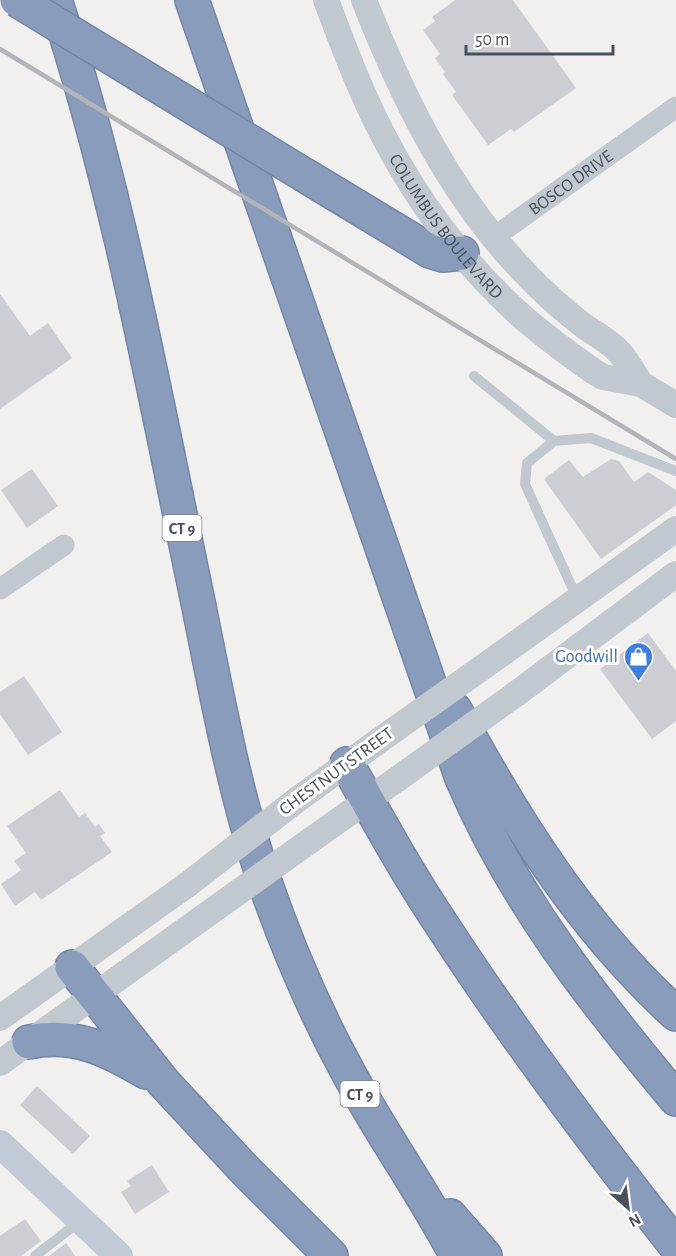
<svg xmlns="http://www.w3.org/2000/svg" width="676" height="1256" font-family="'Alegreya Sans',sans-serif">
<rect width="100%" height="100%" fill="#f2f0ef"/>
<path fill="#ccced4" d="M455 0H513L576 88 514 132 511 129 488 145 452 95 456 92 443 74 445 72 435 58 440 54 423 30 435 21 432 17Z
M0 294 30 336 48 323 72 358 0 409Z
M611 459 619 461 634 482 648 472 676 490V505L601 559 544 479 569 460 583 477Z
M32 469 58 506 27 528 1 490Z
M648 633 676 671V721L652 739 600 669Z
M24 676 62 732 28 755 0 714V692Z
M60 790 79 817 85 813 95 827 99 824 105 833 100 836 112 852 41 900 35 892 15 906 1 884 21 870 14 861 26 853 7 826Z
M37 1086 90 1136 73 1154 20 1105Z
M152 1165 169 1192 135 1214 121 1192 131 1186 127 1181Z
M25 1219 41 1241 21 1256H0V1236Z
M66 1243 75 1256H49Z"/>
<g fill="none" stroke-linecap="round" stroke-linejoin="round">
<defs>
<path id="motorway" d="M55 0C119 194 155 397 197 597 216 691 233 786 263 877 286 944 314 1010 348 1072 382 1135 424 1193 457 1256
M192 0 462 778C513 898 593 1000 676 1099
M306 176 430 251 443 255 462 253
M455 710C515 822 582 928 676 1014
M347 764C377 818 407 873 442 925 514 1036 594 1142 676 1246
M72 967 164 1083 245 1170 331 1256
M29 1042C73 1032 109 1050 146 1072
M450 1216 485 1256"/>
</defs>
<use href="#motorway" stroke="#7587a7" stroke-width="36"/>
<path stroke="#c1c8d0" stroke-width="10" d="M474 376 554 441
M580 598 571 585 525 484 527 463 554 441 591 438 676 471
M35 1256 80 1221"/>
<g stroke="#c1c8d0" stroke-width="21">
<path id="s1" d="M494 237 676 107"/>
<path d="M0 589 64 545"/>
</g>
<g stroke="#c1c8d0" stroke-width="26">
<path id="s2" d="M326 0C343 45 360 91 383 135 416 199 463 263 517 312 541 334 566 352 593 371L603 377 641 384 676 405"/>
<path d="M364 0C403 99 451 197 526 274 544 293 563 310 584 326 595 334 611 342 620 353 628 362 634 374 641 384"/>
<path d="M500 655 676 529"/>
<path d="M516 694 676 574"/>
<path d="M298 799 380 740"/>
<path d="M311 840 396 780"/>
<path d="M0 1018 187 885"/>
<path d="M0 1063 198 921"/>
</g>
<path stroke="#c3cad7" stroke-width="28" d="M0 1144 119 1256"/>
<use href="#motorway" stroke="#899cbc" stroke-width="33"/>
<path stroke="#b2b4b9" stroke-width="4.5" d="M0 49 676 459"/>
<defs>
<path id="motorway-bridge" d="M17 0 306 176"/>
</defs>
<use href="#motorway-bridge" stroke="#7587a7" stroke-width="36" stroke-linecap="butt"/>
<path stroke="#c1c8d0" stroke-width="26" d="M380 740 500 655
M396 780 516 694
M187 885 298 799
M198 921 311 840"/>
<use href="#motorway-bridge" stroke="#899cbc" stroke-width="33"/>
</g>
<defs>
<symbol id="shop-pin" viewBox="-11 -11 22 30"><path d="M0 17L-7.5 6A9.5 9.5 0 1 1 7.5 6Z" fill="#3f7fe0" stroke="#fff"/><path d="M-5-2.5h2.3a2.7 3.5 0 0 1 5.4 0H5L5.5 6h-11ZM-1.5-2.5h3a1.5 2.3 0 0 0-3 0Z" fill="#fff"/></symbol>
</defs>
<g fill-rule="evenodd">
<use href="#shop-pin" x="622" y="640" width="33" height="45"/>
</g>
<g text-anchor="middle" stroke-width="6" stroke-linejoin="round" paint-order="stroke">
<g fill="#fff" stroke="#7f848d" stroke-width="1.5">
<rect x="162.5" y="515" width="39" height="26" rx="4.5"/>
<rect x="340.5" y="1081" width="39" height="26" rx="4.5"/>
</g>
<g font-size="16" font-weight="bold" fill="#48505c">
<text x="182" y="534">CT 9</text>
<text x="360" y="1100">CT 9</text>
</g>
<g font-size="18" fill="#48505c" stroke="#fff">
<text dy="6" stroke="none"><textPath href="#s1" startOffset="94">BOSCO DRIVE</textPath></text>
<text dy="6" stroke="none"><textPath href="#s2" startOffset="258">COLUMBUS BOULEVARD</textPath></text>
<text transform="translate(336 771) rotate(-36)" y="6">CHESTNUT STREET</text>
</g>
<g font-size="18" fill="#366cbe" stroke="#fff" text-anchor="end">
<text x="618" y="662">Goodwill</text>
</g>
</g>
<g transform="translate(628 1208) rotate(152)" stroke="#ffffff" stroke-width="4.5" paint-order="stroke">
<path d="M0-4.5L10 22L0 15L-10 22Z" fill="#48505c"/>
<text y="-9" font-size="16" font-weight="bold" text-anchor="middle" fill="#48505c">N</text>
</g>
<path d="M466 45v9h147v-9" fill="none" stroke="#48505c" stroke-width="3"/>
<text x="475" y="45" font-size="18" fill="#48505c" stroke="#ffffff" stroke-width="4.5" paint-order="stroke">50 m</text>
</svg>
